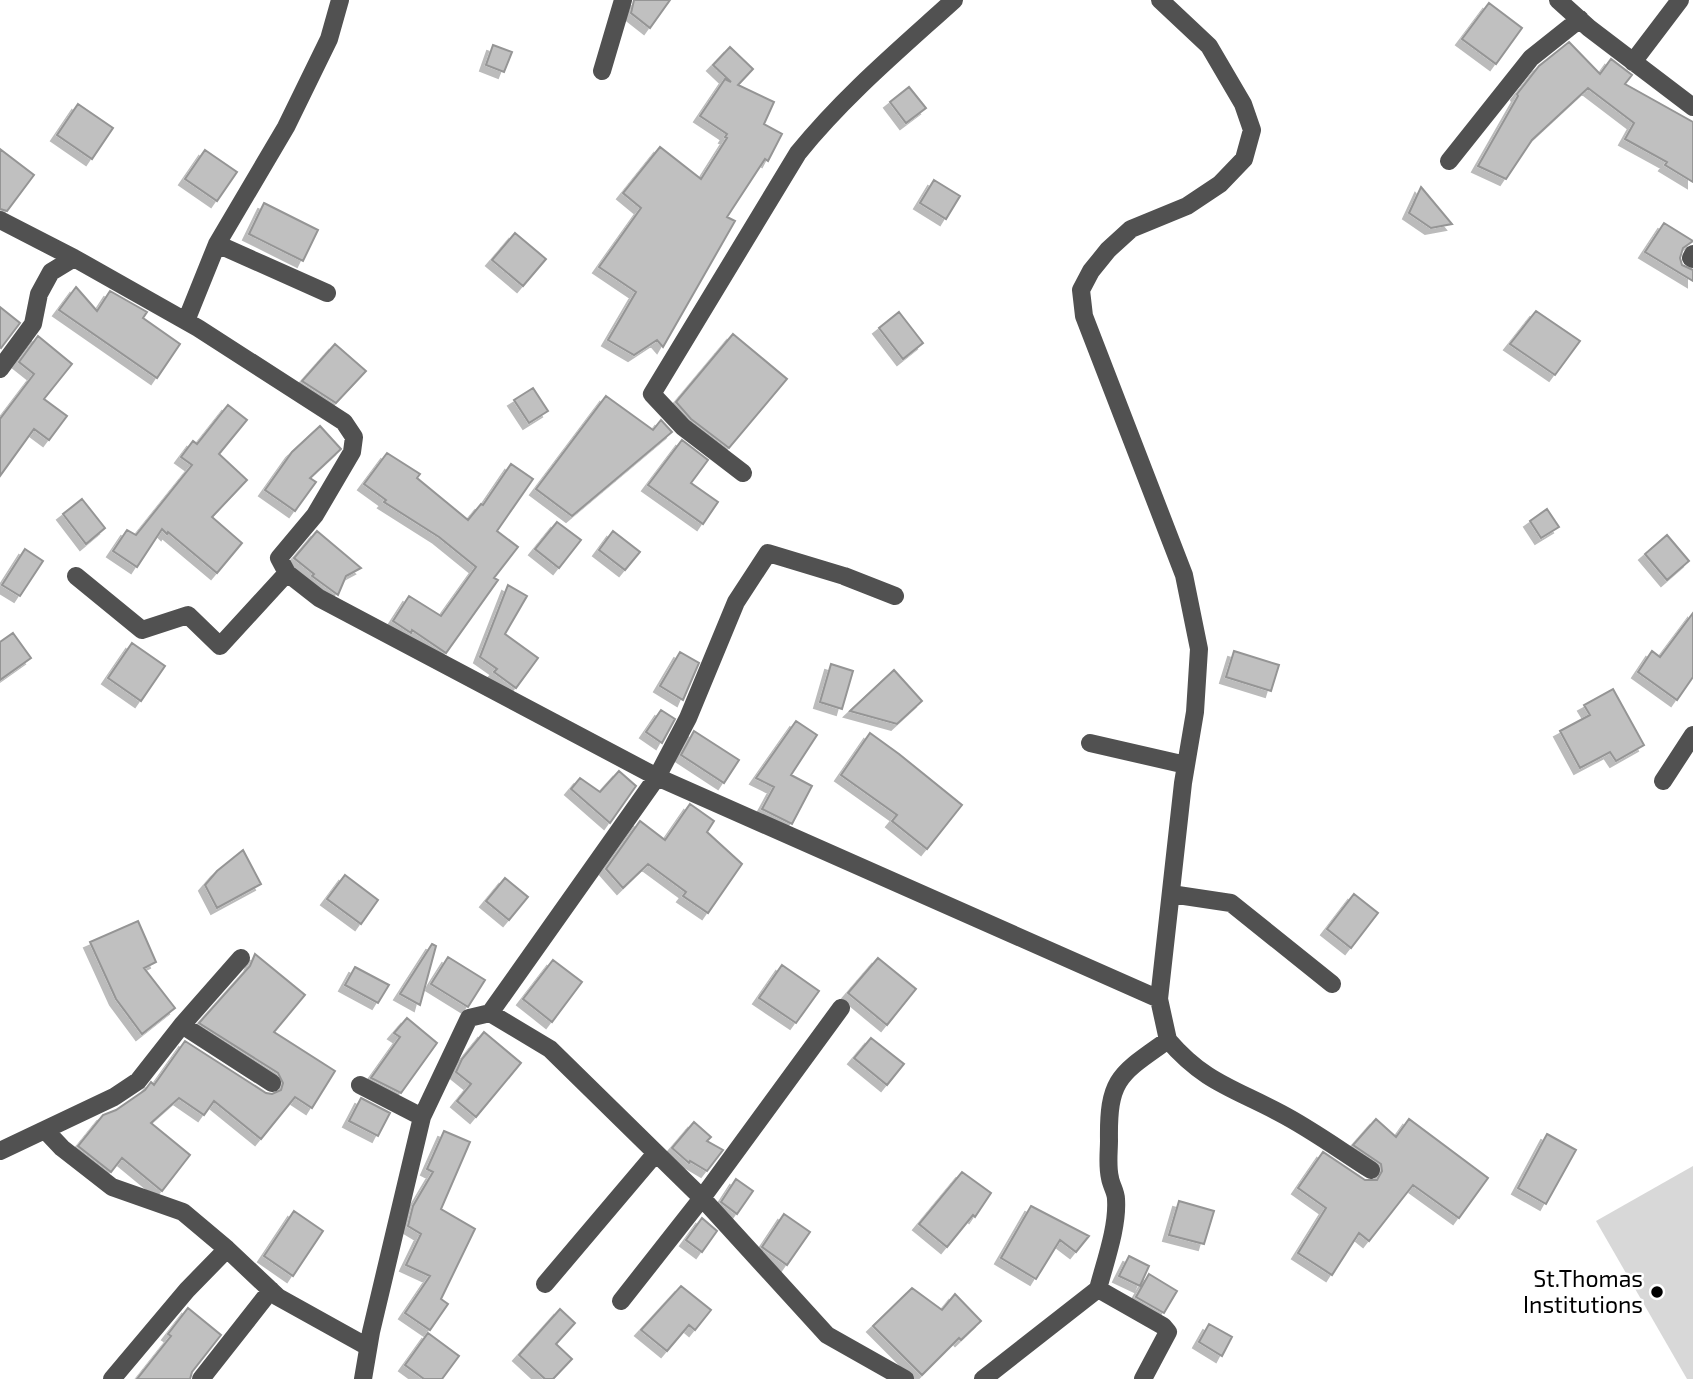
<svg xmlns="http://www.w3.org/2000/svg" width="1693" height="1379" font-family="'Exo 2',sans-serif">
<defs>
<filter id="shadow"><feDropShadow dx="-6" dy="6" stdDeviation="0" flood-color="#0004"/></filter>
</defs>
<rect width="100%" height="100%" fill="#fff"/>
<path fill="#d8d8d8" d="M1693 1166V1379H1687L1596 1221Z"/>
<path fill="#c0c0c0" stroke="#959595" stroke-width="2" filter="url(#shadow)" d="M634 0H670L650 28 631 13Z
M1489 3 1522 28 1496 64 1462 39Z
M1569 42 1600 74 1611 59 1632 75 1625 84 1693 122V182L1665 165 1667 162 1625 139 1634 123 1588 88 1532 140 1506 179 1478 166 1518 96 1517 94 1539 66Z
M493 45 512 52 504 72 486 65Z
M730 47 753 69 738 85 774 102 764 124 782 134 768 161 765 159 727 217 735 221 663 347 657 340 634 355 608 340 636 292 599 267 641 208 623 193 660 147 701 179 727 138 725 137 727 134 700 116 725 79 731 82 713 65Z
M909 87 926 108 906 123 890 102Z
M78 104 113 128 92 159 57 135Z
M0 149 34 175 7 211 0 209Z
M205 150 237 172 217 201 185 179Z
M934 180 960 196 946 219 920 203Z
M1421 187 1452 224 1431 228 1409 213Z
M264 203 318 230 303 261 249 234Z
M1664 223 1693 241 1683 248 1680 258 1682 265 1693 270V281L1645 252Z
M515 233 546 259 523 286 492 260Z
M76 287 97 311 110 291 147 312 143 318 180 344 157 378 59 310Z
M0 307 20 323 1 348 0 347Z
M1536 311 1580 341 1555 375 1510 344Z
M899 312 923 343 903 359 879 328Z
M733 334 787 379 729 448 691 419 676 402Z
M38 336 72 364 44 399 67 416 49 440 34 429 0 476V419L34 374 19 362Z
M335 344 366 371 336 403 302 381Z
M533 388 548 411 529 423 514 400Z
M606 396 653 430 661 420 672 432 572 516 536 489Z
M228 405 247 420 219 454 247 480 212 517 242 543 217 573 168 532 167 534 162 529 137 567 113 551 127 530 136 535 192 465 181 457 193 441 197 444Z
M320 426 341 449 310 478 316 482 295 511 265 490 292 452Z
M682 440 708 460 691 483 718 502 703 524 648 485Z
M387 453 420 474 417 478 468 520 481 504 483 505 511 464 533 479 497 531 518 547 494 578 498 580 446 653 412 630 411 633 393 621 409 596 441 616 476 567 439 537 384 502 386 500 364 484Z
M82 499 105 528 86 544 63 514Z
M1547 509 1559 527 1541 538 1530 521Z
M557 522 581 540 559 568 535 549Z
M317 531 361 568 346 576 338 595 312 576 314 574 294 558Z
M613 531 640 552 625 570 599 550Z
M1667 535 1689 561 1667 580 1645 554Z
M25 549 43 561 20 596 2 585Z
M508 585 527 596 505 634 538 658 516 688 494 672 497 669 480 657Z
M1693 613V677L1677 700 1638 672 1652 651 1660 657Z
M13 633 31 658 0 680V642Z
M132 643 165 666 141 701 108 678Z
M1234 651 1279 665 1271 691 1226 677Z
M680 652 699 663 683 700 660 686Z
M831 664 853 671 842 709 820 702Z
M894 670 922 701 897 724 850 711Z
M1613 689 1644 745 1616 761 1610 752 1580 768 1560 731 1590 715 1584 705Z
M661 710 675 719 662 743 646 732Z
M796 721 817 735 791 775 812 786 792 824 762 809 774 787 756 778Z
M694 731 739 760 724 783 681 755Z
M870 733 899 754 962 805 927 849 892 821 897 815 841 775Z
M619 771 636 786 610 823 571 789 580 778 600 792Z
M690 804 714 821 707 832 742 864 708 913 683 896 686 892 648 864 623 888 606 869 640 821 665 840Z
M243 850 261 884 217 908 205 885 217 871Z
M345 875 378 900 361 924 327 899Z
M505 878 528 897 509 920 486 901Z
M1354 894 1378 913 1351 948 1327 929Z
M138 921 156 962 144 968 175 1008 142 1034 116 999 90 942Z
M432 944 436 946 420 1005 400 994Z
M255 954 305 995 274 1032 335 1071 312 1108 295 1097 261 1139 214 1101 204 1115 179 1098 151 1123 190 1155 162 1191 122 1158 111 1172 78 1146 103 1115 116 1110 145 1090 151 1082 154 1085 185 1041 266 1093 272 1094 281 1090 283 1083 278 1073 199 1023 250 966Z
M448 957 485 980 468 1007 431 984Z
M878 958 916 989 887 1025 848 993Z
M553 960 582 982 552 1022 523 999Z
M782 965 819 991 796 1023 759 998Z
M355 967 389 985 378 1003 345 985Z
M407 1018 437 1043 401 1093 371 1078 400 1037 394 1033Z
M484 1032 521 1063 476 1117 457 1101 471 1084 456 1072 462 1059Z
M871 1038 904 1064 887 1085 854 1058Z
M361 1098 390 1113 378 1136 349 1121Z
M1376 1119 1396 1137 1409 1119 1488 1178 1459 1218 1413 1185 1369 1241 1359 1233 1332 1275 1298 1253 1326 1208 1298 1188 1323 1152 1365 1180H1377L1382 1171 1381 1164 1353 1145Z
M694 1122 711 1137 707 1141 723 1150 707 1171 690 1161 689 1163 672 1148Z
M444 1131 470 1142 441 1209 475 1229 441 1299 448 1304 430 1330 405 1313 430 1276 406 1265 421 1234 408 1226 413 1206 433 1172 427 1169Z
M1547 1134 1576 1150 1546 1204 1518 1188Z
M962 1172 991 1193 975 1217 973 1215 947 1247 919 1224Z
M736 1179 753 1191 737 1214 721 1202Z
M1179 1201 1214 1211 1204 1244 1169 1235Z
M1031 1206 1089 1236 1076 1252 1060 1240 1036 1279 1001 1258Z
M294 1211 323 1231 293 1276 264 1256Z
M784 1214 810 1232 787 1265 762 1247Z
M702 1218 717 1231 702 1252 686 1240Z
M1129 1256 1149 1266 1140 1286 1119 1276Z
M1149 1274 1177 1291 1164 1313 1136 1297Z
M681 1286 711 1310 695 1330 689 1325 667 1351 641 1330Z
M912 1288 942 1310 955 1294 981 1321 961 1340 959 1338 922 1375 873 1326Z
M188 1308 221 1335 192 1372 190 1379H137L171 1336 168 1334Z
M560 1309 575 1323 556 1344 572 1359 553 1379H545L519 1355Z
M1209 1324 1232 1337 1222 1356 1199 1342Z
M428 1333 459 1356 442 1379H424L405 1365Z"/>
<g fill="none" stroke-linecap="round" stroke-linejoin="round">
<path stroke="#515151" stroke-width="18" d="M1558 0 1589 28 1693 107
M1633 62 1680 0
M602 71 623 0
M1449 161 1531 58 1580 19
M0 220 74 258 198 328 344 422 354 437 352 452 315 515 279 558 287 573 319 598 657 777 1159 999
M217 244 327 293
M1693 254 1691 258 1693 259
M186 321 217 244 286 127 329 39 340 0
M0 369 33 324 39 294 51 272 74 258
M743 473 683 427 652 394 798 153C844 96 900 49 954 0
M76 576 142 630 188 615 220 646 287 573
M1090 743 1186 765
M1663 781 1693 735
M1171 894 1231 903 1332 984
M490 1013 657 777 688 718 736 602 768 553 844 576 895 596
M182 1025 272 1083
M1168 1040C1204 1082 1233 1088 1280 1113 1311 1129 1341 1151 1371 1170
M360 1085 422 1117
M45 1130 62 1148 112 1187 183 1212 227 1249 278 1297 368 1347
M0 1151 114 1097 138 1081 182 1025 241 958
M545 1284 656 1153
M621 1301 702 1198 841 1008
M112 1379 187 1290 227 1249
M201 1379 271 1290
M363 1379 371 1332 422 1117 469 1018 490 1013 550 1049 702 1198 827 1335 905 1379
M983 1379 1098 1289
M1143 1379 1168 1332 1163 1326 1098 1289C1105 1262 1118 1227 1116 1199 1116 1192 1111 1185 1110 1178 1107 1166 1109 1152 1109 1140 1108 1078 1120 1074 1168 1040L1159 999 1183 783 1195 712 1199 649 1184 575 1084 316 1081 290 1091 271 1108 250 1131 229 1187 206 1220 184 1244 159 1252 130 1243 104 1209 46 1160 0"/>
</g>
<circle fill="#000" stroke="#fff" stroke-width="2.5" cx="1657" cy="1292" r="7"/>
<g text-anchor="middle" stroke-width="5" stroke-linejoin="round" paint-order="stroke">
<g font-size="23" fill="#000" stroke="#fff" text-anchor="end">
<text x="1643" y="1287">St.Thomas<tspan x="1643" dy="26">Institutions</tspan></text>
</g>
</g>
</svg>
